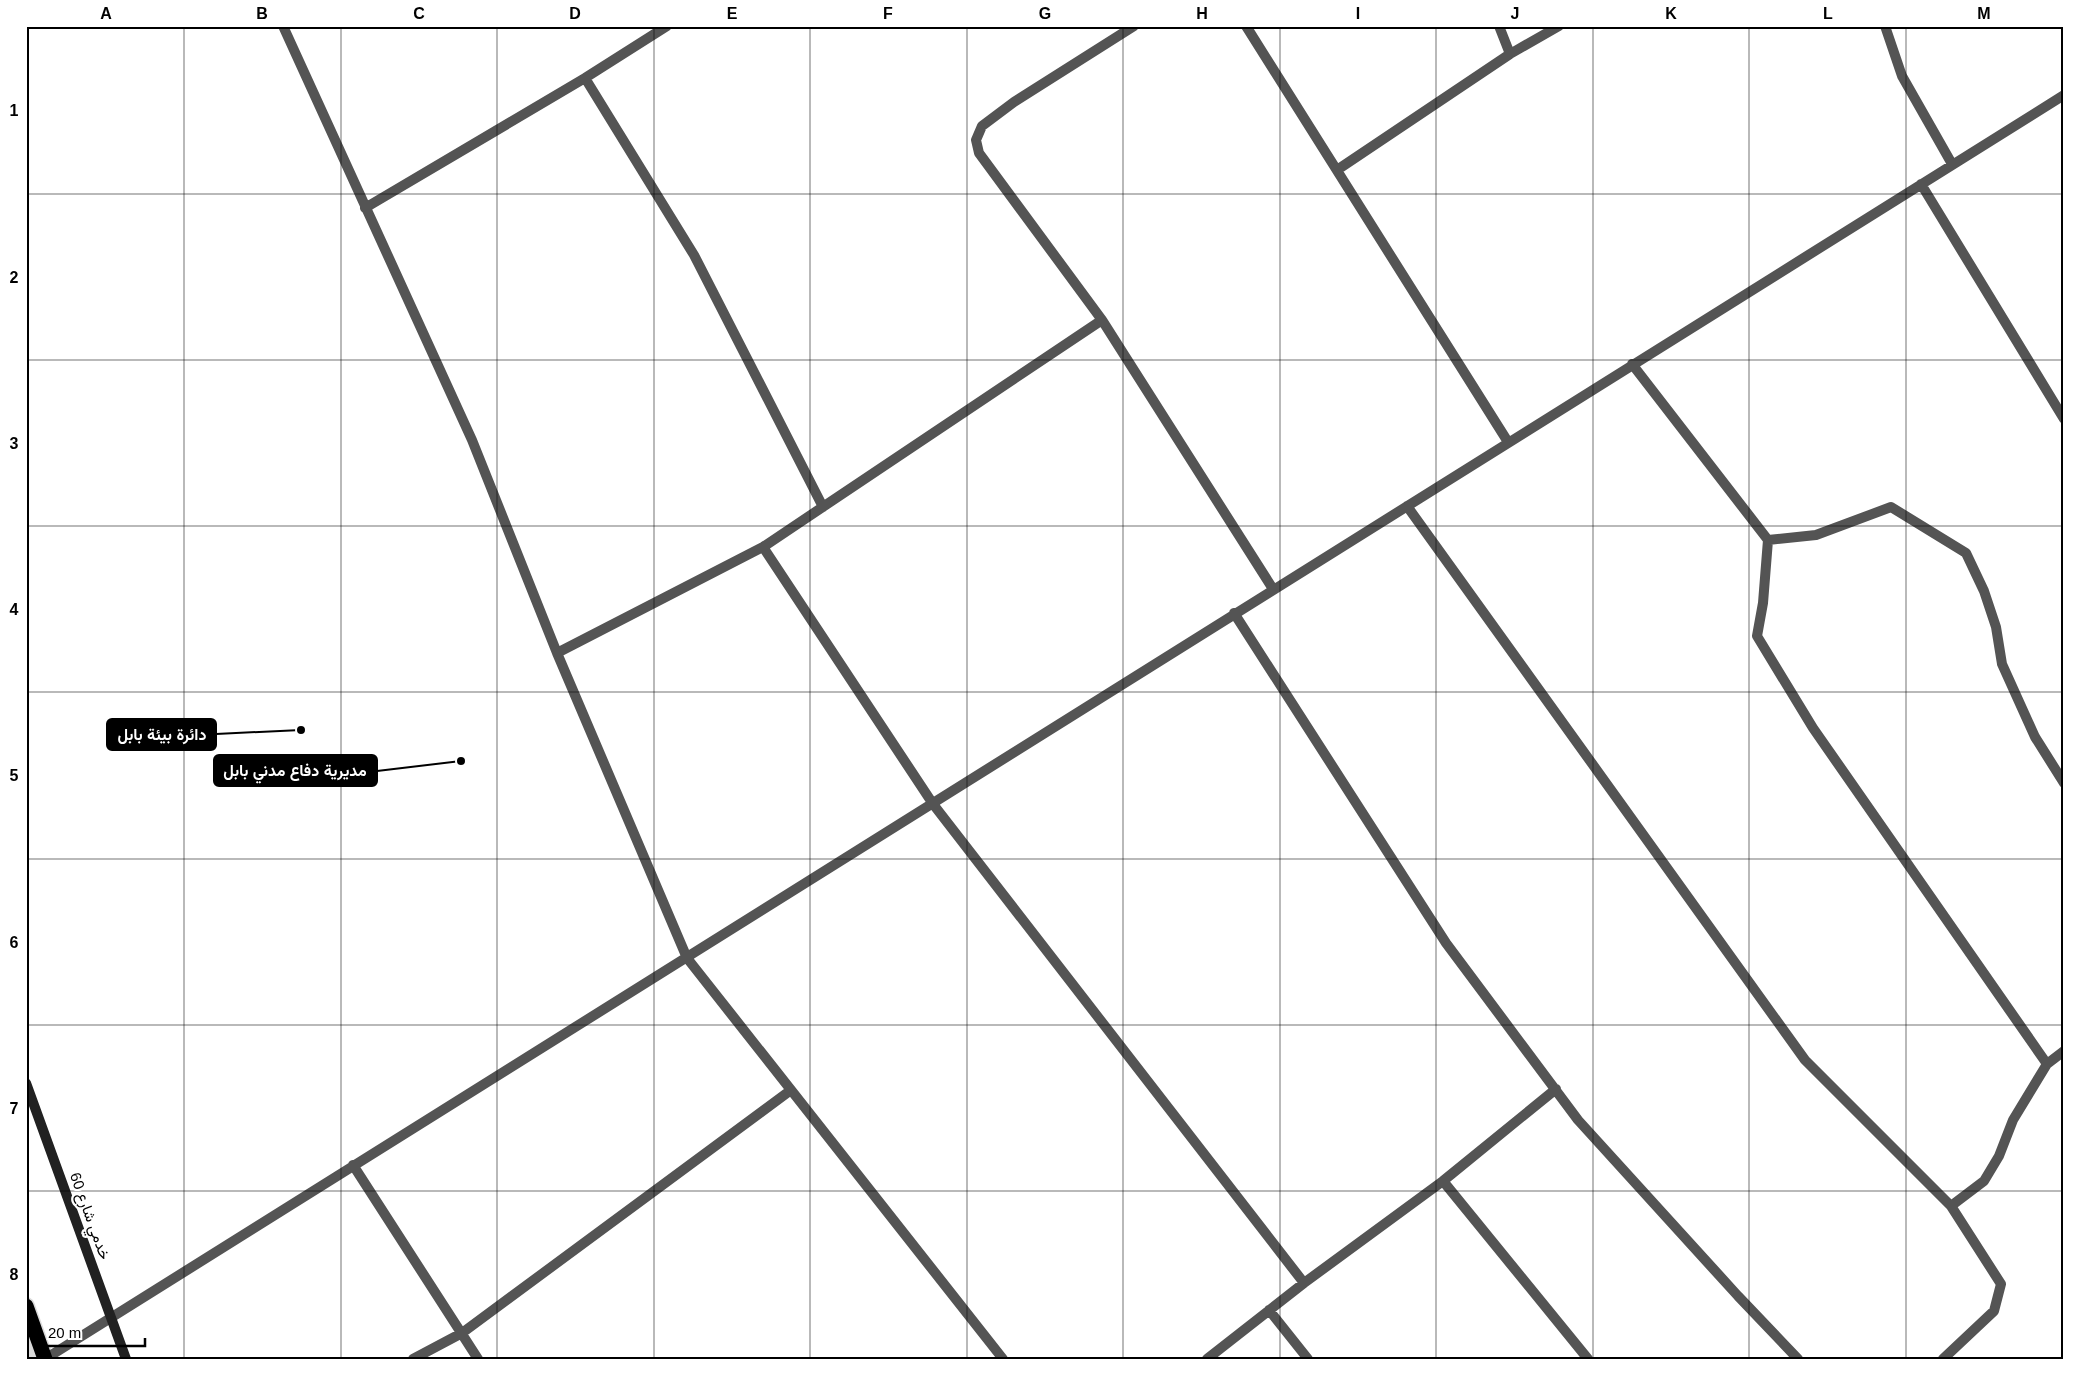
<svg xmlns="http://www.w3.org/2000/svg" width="2090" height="1385" font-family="Helvetica,Vazirmatn,sans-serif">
<rect width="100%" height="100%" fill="#fff"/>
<path fill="#dbdbdb" d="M26 1324 39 1359H26Z"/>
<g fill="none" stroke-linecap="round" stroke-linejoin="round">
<defs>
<path id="highway" d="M26 1306 45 1359"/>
</defs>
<use href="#highway" stroke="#dbdbdb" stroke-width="18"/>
<path stroke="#545454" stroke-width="10" d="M283 26 472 440 557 653 687 958 1003 1359
M1134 26 1014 102 982 126 976 140 979 153 1102 320 1273 589
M1246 26 1508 442
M1499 26 1510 54
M1885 26 1902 76 1952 164
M585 78 694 255 823 507
M1337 170 1510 54 1559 26
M1921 184 2064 419
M365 208 585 78 667 26
M1632 364 1768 540 1763 603 1757 636 1813 728 2047 1064
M1407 506 1805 1060 1951 1206
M1768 540 1816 535 1891 507 1966 553 1984 591 1996 627 2002 664 2035 737 2064 783
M763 547 933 804 1304 1283
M1234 613 1446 943 1578 1120 1738 1296 1798 1359
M557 653 763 547 1102 320
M353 1165 478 1359
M1443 1181 1588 1359
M1269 1310 1308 1359
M45 1359 2064 95
M413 1359 462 1333 791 1090
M1207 1359 1304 1283 1443 1181 1556 1089
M1943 1359 1994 1311 2001 1284 1951 1206 1984 1181 1999 1156 2013 1120 2047 1064 2064 1051"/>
<path stroke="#212121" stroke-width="10" d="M26 1083 126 1359"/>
<use href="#highway" stroke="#000" stroke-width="15"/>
</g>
<path fill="none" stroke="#000" stroke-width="1" stroke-opacity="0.55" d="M184 26V1359M341 26V1359M497 26V1359M654 26V1359M810 26V1359M967 26V1359M1123 26V1359M1280 26V1359M1436 26V1359M1593 26V1359M1749 26V1359M1906 26V1359M26 194H2064M26 360H2064M26 526H2064M26 692H2064M26 859H2064M26 1025H2064M26 1191H2064"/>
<g text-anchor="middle" stroke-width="4.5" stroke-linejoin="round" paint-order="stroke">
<g font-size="15" fill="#000" stroke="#fff">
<text transform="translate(90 1216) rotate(70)" y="5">خدمي شارع 60</text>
</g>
</g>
<path fill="none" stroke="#000" stroke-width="2" d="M301 730L216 734M461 761L377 771"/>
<g fill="#000" stroke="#fff" stroke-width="2">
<circle cx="301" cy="730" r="5"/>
<circle cx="461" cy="761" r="5"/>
</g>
<g fill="#000" stroke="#000" stroke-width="2">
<rect x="107" y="719" width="109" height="31" rx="5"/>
<rect x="214" y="755" width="163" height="31" rx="5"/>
</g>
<g font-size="16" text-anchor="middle" font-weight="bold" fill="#fff">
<text x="162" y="740">دائرة بيئة بابل</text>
<text x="295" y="776">مديرية دفاع مدني بابل</text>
</g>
<rect width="2090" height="1385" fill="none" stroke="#ffffff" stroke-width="55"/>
<path d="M40 1338v8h105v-8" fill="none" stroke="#000000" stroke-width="2.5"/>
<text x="48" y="1338" font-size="15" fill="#000000" stroke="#ffffff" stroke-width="4" paint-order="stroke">20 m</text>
<rect x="28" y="28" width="2034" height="1330" fill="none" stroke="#000" stroke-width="2"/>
<g font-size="16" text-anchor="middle" font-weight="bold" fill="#000">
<text x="106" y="19">A</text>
<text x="262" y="19">B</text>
<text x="419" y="19">C</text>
<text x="575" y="19">D</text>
<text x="732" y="19">E</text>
<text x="888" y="19">F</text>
<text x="1045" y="19">G</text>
<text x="1202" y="19">H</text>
<text x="1358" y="19">I</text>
<text x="1515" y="19">J</text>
<text x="1671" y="19">K</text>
<text x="1828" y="19">L</text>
<text x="1984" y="19">M</text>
<text x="14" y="116">1</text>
<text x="14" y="283">2</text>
<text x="14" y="449">3</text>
<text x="14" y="615">4</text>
<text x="14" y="781">5</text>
<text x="14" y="948">6</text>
<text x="14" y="1114">7</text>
<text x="14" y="1280">8</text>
</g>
</svg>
